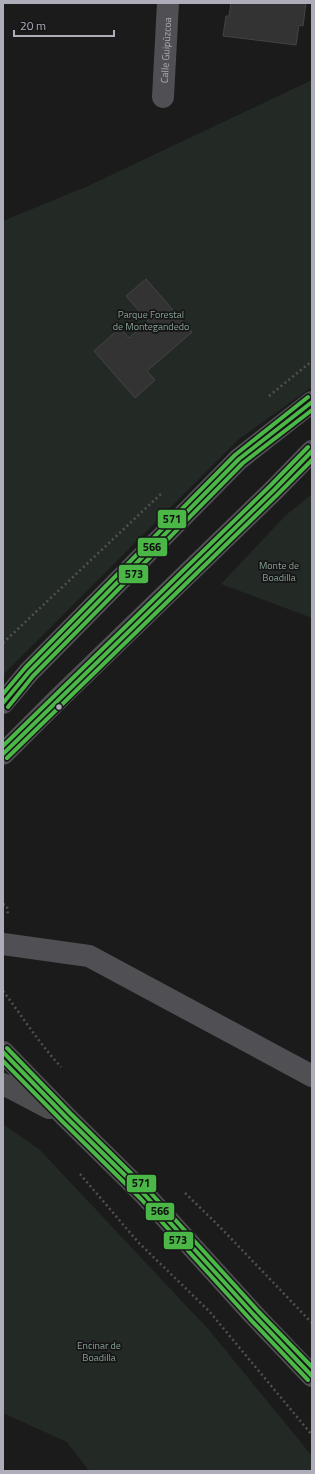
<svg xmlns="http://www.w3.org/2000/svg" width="315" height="1474" font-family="'Titillium Web',sans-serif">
<rect width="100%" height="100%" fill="#1b1b1b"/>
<path fill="#232a25" d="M312 80V387L239 439 3 675V221L88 186Z
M312 494V618L221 584 286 515Z
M3 1124 40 1150 209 1330 312 1456V1471H89L67 1442 3 1413Z"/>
<path fill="#333" stroke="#444447" d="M231 3H306L303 26 299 25 296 45 223 36 226 16H229Z
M146 279 192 332 147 371 155 380 135 398 94 351 120 328 129 338 148 321 126 296Z"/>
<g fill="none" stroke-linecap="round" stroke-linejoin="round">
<path stroke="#515155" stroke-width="2.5" stroke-dasharray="2 3" stroke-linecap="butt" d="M269 396 312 361
M3 643 163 492
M3 904 7 906 8 916
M3 991C22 1016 39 1043 61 1067
M80 1174 138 1242 209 1311 312 1435
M185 1193 220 1227 312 1323"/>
<g stroke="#505054" stroke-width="22">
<path id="s1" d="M163 97 168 3"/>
<path d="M3 703 29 672 239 459 312 402"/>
<path d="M3 754 57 700 275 489 312 451"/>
<path d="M3 944 89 956 312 1076"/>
</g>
<path stroke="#4d4d50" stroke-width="22" d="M3 1052 66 1117 145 1195 254 1315 312 1376
M3 1084 49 1108"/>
<defs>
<path id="bus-1" d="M3 703 29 672 239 459 312 402
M3 754 275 489 312 451
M3 1052 66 1117 145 1195 254 1315 312 1376"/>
<path id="bus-2" d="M8 707 33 676 243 463 312 410
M7 758 279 493 312 460
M3 1061 62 1121 141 1199 250 1319 308 1380"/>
<path id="bus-3" d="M3 694 25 668 235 455 308 397
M3 746 271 485 308 447
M7 1048 70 1113 149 1191 258 1311 312 1367"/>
</defs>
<use href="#bus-1" stroke="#161517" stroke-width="7"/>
<use href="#bus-2" stroke="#161517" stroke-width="7"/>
<use href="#bus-3" stroke="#161517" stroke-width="7"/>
<use href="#bus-1" stroke="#4ab747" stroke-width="4"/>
<use href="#bus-2" stroke="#4ab747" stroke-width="4"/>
<use href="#bus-3" stroke="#4ab747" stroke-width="4"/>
</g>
<circle fill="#aeaeba" stroke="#161517" stroke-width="1.5" cx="59" cy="707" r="3.5"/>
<g text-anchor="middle" stroke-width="3.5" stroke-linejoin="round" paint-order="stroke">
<g font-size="10" fill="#aeaeba" stroke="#161517">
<text dy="4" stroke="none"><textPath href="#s1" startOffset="47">Calle Guipúzcoa</textPath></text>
</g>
<g font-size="10" fill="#87a391" stroke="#161517">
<text x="151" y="318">Parque Forestal<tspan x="151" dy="12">de Montegandedo</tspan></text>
<text x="279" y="569">Monte de<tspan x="279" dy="12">Boadilla</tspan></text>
<text x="99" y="1349">Encinar de<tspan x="99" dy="12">Boadilla</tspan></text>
</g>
</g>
<g stroke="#161517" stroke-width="1.5">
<rect x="157" y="509" width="30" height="20" rx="4" fill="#4ab747"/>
<rect x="137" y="537" width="31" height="20" rx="4" fill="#4ab747"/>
<rect x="118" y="564" width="31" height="20" rx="4" fill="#4ab747"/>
<rect x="126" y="1174" width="31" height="19" rx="4" fill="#4ab747"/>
<rect x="145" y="1202" width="30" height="19" rx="4" fill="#4ab747"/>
<rect x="163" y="1231" width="31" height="19" rx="4" fill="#4ab747"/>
</g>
<g font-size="11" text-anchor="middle" font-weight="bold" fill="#111">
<text x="172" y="523">571</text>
<text x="152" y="551">566</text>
<text x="134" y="578">573</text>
<text x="141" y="1187">571</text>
<text x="160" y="1215">566</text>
<text x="178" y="1244">573</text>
</g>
<rect width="315" height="1474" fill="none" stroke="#aeaeba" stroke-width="8"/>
<path d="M14 30v6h100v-6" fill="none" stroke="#aeaeba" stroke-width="2"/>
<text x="20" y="30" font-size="12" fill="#aeaeba" stroke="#161517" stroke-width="3" paint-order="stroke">20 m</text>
</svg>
